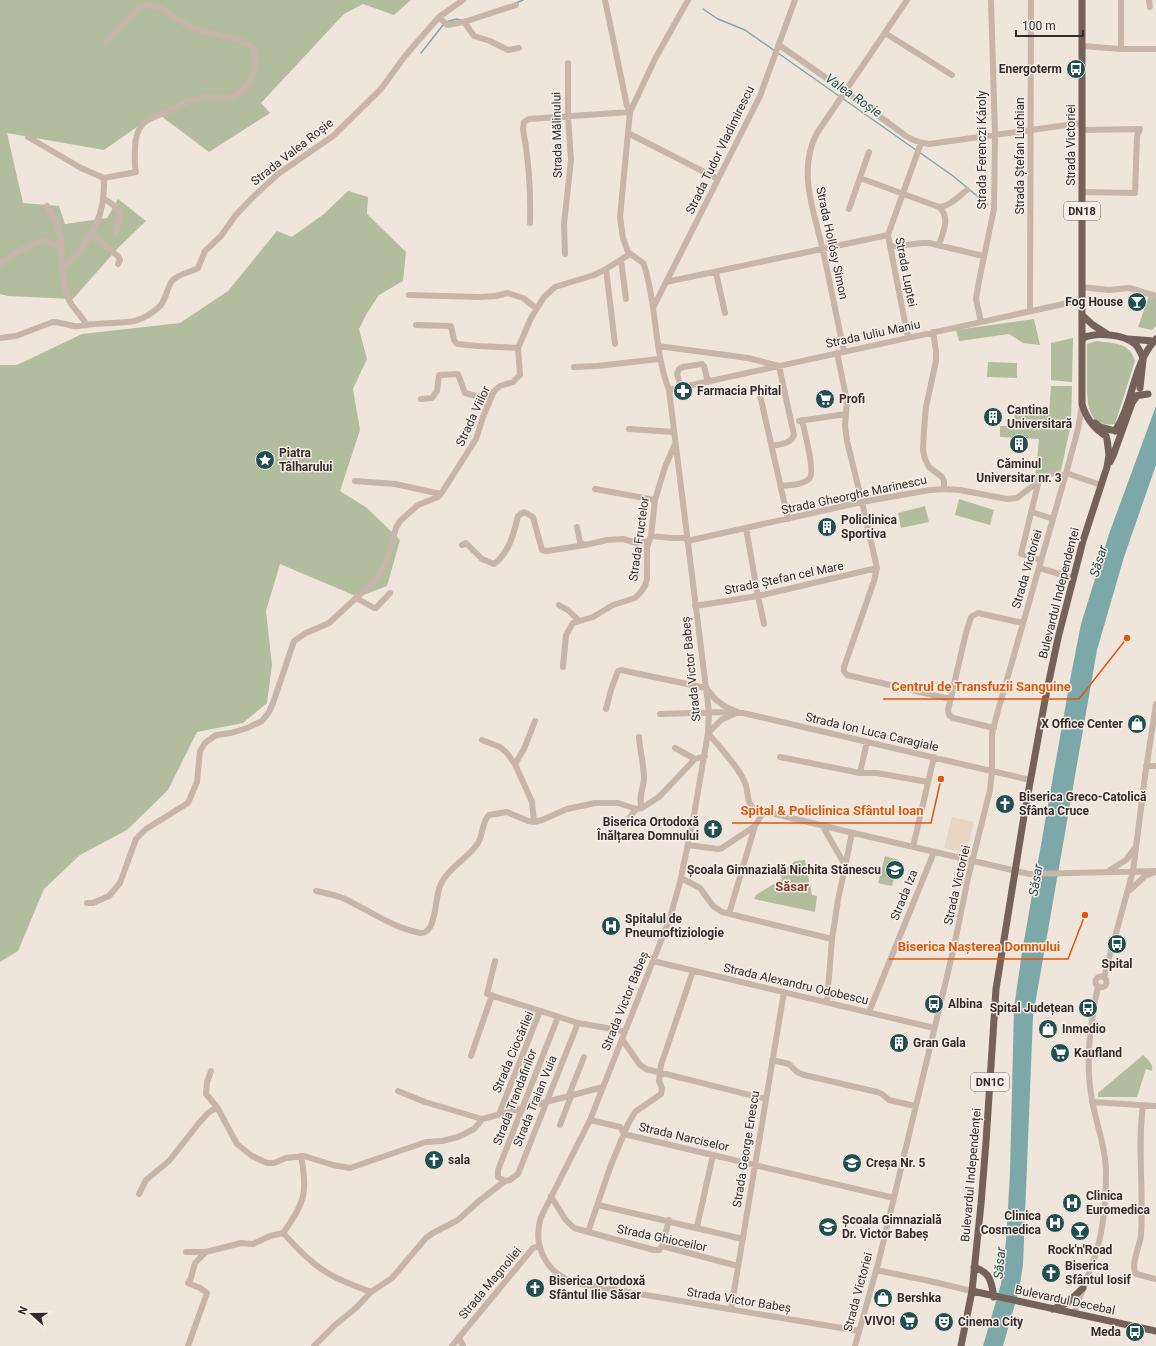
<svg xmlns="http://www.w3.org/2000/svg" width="1156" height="1346" font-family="Roboto,sans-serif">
<rect width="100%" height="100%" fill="#efe5db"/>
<path fill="#b2bd9d" d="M0 0H411L394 15 363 4 344 14 261 103 270 113 209 152 157 113 104 150 7 133 23 203 59 206 65 224 107 218 118 199 146 221 119 247 73 299 8 296 0 294Z
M348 191 368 197 367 214 406 252 403 281 379 295 367 313 359 329 367 359 353 389 360 430 340 491 367 508 400 540 387 586 358 597 280 564 266 611 272 665 267 703 243 723 197 732 168 790 127 830 80 855 44 889 18 951 0 962V365H17L82 334 180 323 228 291 277 231 292 237 324 214Z
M1149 296 1156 298V326L1152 330 1138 327Z
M1034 319 1040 345 1023 343 1009 334 959 341 956 330Z
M1073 338 1072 382 1051 380V343Z
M1096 341C1112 343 1130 342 1135 361L1115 424C1086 428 1087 400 1087 379 1087 368 1087 356 1087 344Z
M988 362 1017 363V378L987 377Z
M1051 386H1072L1071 424 1061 470 1035 481 1039 439 1000 437V426H1013L1015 413 1049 414Z
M959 499 994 510 990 525 955 515Z
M925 506 929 522 901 528 898 513Z
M885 856 899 860 892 886 878 883Z
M805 860 812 895 817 896 815 912 754 899 756 895 782 879 781 873 795 861Z
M1143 1055C1147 1059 1154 1064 1152 1071L1146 1069 1137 1097H1098V1093Z"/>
<path fill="#e6d6c3" d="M952 817 974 822 966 853 944 848Z"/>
<path fill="#7da8a9" d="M1156 406V465L1124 557 1097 650 1033 1016 1023 1265 1019 1290 1003 1346H983L1001 1284 1006 1241 1010 1173 1014 1008 1022 952 1071 675 1081 624 1109 534Z"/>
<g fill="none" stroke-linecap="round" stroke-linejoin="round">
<path stroke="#7da8a9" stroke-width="1.5" d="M516 3 523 0
M703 9 718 19 745 30 775 51
M446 22 456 19 461 20
M421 53 443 25
M778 53 839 96
M842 98 916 150
M919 152 953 176 988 205"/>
<path stroke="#c6b5a8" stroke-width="6" d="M605 0 627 106 630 112
M688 0 655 59 630 112 620 217 623 238 628 252 643 263 645 268C657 308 654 351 669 390L709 712 708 733 694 815 680 882 670 918 590 1120 541 1217C532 1246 546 1273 575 1283L859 1331
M1121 0V49
M1149 0 1150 7
M439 17 447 25 464 22 516 5
M464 22 474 36 490 41 508 50 519 48
M885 33 952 75
M779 45 845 91 906 136C914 141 920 143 929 144L1082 123
M1082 46 1121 49H1156
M1082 130 1140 129 1137 136 1135 193 1082 192
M628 133 718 179
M28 137 81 168 104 178
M860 178 939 207C950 206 958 197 967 190
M103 198 112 204 120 212 116 232
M47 206C63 230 61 241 62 268
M939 207C951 217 943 232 939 245
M849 209 869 152
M530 223C531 190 529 161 523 129L524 122 529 119 630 112
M91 235 118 256 120 260 118 264
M890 247 922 243H929L983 256
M565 254 564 224 571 160 568 117V63
M621 260 626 299
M0 264C10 257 33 240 45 241 51 242 57 246 62 249
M606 269 615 344
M716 273 725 313
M666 282 888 235
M1082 287 1109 290 1129 288 1156 296
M409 295 479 297 496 296 508 293 523 298 536 308
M654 306 760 96 795 0
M1030 311 1031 0
M981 322 976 299 979 281 994 209 995 135 991 0
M87 325C82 317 77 312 72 305 64 294 64 280 62 268 82 250 100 227 103 199 104 192 104 185 104 178L136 172C134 165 135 156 135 148 136 118 151 119 174 109 183 104 192 99 202 97 210 96 216 97 223 98 240 99 251 83 254 69 256 62 256 52 252 46 233 35 211 36 192 28 175 20 160 0 139 7L105 41
M416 325 451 326 454 340 457 344 478 346 518 348
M933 332 936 351V361L926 407 924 430 923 450 925 459 929 467 942 477 944 481V489
M0 338 16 336 53 322C60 322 66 325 74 326 81 327 88 324 95 324 122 321 137 327 159 307 167 300 166 287 173 280 180 273 190 273 198 268L205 251 221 236 235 216 253 197 278 174 333 136 381 89 405 56 439 17 463 0
M908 338 888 235 921 143
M658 346 748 358 779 366 794 435C791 444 781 444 772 446
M844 352C837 318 830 284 823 250 814 212 797 170 817 133L907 0
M837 353 847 401 845 426 847 441 862 502 877 568 874 581 844 667V671L847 675 950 699
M574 367 597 366 659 359
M681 388 677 374 679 369 683 367 702 364 704 366 708 382
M669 390 1082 300
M760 395 788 519
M421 399 432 398 437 391 439 375 458 374 465 393 476 396 492 395
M799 421 846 414
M629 429 674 432
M1066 473 1101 485
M1039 480 1021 554 1041 560
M355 481 395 484 441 494
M781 486C789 485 803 485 809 479 816 473 804 430 802 420
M595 489 655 500
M1032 512 1053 519
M577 527 580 542 585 545 607 540 623 539 637 543 649 541
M746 528 758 596 764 624
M651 536 672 538H687
M687 541 862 502 930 490 944 489 960 490 1007 499 1017 498 1048 474 1056 473 1065 476
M462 545 466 543 482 559 494 564C509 553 514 533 518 516L524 512 533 517 542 550 547 551 585 545
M1039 568 1073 578
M356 598 374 608H376L390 593
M559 605 569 611 578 620
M695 606 758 596 877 568
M563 667 566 635 573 623 593 617 613 605 635 598 640 593 645 586 647 579V547L651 536 655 500 665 467 675 444
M606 709 611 690 618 671 621 670 706 688 716 700 726 707 738 712 721 720 708 733C719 747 739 767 745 783 749 792 746 803 754 809L845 831 1029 874 1156 871
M660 714 724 712 743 713 1030 780
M994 728 953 718 949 715 948 710 966 633 971 617 978 613 1023 623
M639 737C640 751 644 765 644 779 643 789 638 798 642 808
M482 740 500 747 506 752 515 764 532 802 534 822
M675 748 695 759
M780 757 860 773 867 742
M515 764 524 749 535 721
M1146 766H1156
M860 773H877L928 782
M624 825 636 809
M822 825 845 865
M688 845 718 849 722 848 755 826 764 811
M913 847 934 757
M1110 870 1126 860 1134 849
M681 878 700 888 713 906 722 912 832 939
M1130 890 1145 876 1155 872
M316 891C326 893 336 895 345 899 370 911 393 928 420 933 437 935 435 895 440 886 447 868 469 858 478 843 483 835 482 821 489 815L507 812 528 821 534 822 542 820 567 809 595 803H618L636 809 642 808 659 797 695 759 705 756
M87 903H93L109 896 120 883 136 839 146 829 188 803 197 782 200 751 205 743 216 735 231 733 247 728 262 721 269 712 273 703 294 641 306 633 329 623 369 586 383 569 386 563 396 528 400 521 418 505 438 497 441 494 476 439 483 417 494 391 500 386 513 382 520 375 518 348 531 318 544 297 555 287 594 275 606 269 630 254
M729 914 755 826
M495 961 487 994 578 1023 618 1030 625 1032
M653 961 934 1028
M1095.5 982a5.5 5.5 0 1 1 11 0a5.5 5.5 0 1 1-11 0Z
M1104 977 1133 871 1145 776 1156 704
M827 1002 832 939 838 900 852 833
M869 1012 934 852
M622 1039 640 1065 646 1069 766 1099
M471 1056 492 995
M772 1060 789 1064 797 1072 804 1075 877 1092 882 1094 889 1100 915 1106
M211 1071 207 1082 206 1094 217 1107 237 1144 252 1156 267 1163H274L286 1158 304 1156 333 1165 350 1168 426 1142 442 1141 458 1137 474 1129 480 1122 482 1119 603 1087
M398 1091 425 1102 482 1119
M569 1095 584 1057
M1092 1102 1156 1106
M1143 1106C1137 1148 1144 1192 1141 1235 1140 1246 1130 1265 1136 1274L1156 1279
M499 1114 540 1011
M590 1120 620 1127 624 1134 894 1198
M560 1125 572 1094
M301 1156C308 1192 305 1203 283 1233 292 1242 300 1252 310 1260 327 1276 350 1284 371 1292
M505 1181 498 1177V1170L558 1017
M139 1194 146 1180 169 1161 199 1123 208 1113 217 1107
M551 1196 565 1219 574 1228 654 1250H659L662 1246 738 1266
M598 1205 743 1239
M697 1227 713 1155
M588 1232 611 1165 628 1124 635 1112 661 1094 662 1088 659 1081 661 1065 693 971
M662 1246 669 1220
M186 1252H206L241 1243 253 1244 270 1236 283 1233
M876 1270 925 1280 972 1291
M731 1309 784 992
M1074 1313C1082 1290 1093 1266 1099 1242 1105 1218 1106 1193 1106 1169 1105 1145 1096 1123 1092 1100 1085 1062 1090 1024 1098 986
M459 1337 463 1346
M188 1346 207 1293 200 1288 188 1283 191 1278 195 1263 206 1252
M314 1346 335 1325 356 1308 371 1292 392 1278 426 1238 433 1233 458 1220 479 1201 505 1181 510 1180 518 1174 578 1023
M452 1346 533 1248 539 1246
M855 1346 879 1260 954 947 968 878 990 790 992 771V734L997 714 1067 470 1078 429 1082 405"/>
<path stroke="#74625a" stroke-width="7" d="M1082 0V404C1086 418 1093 428 1106 436
M1082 315 1093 325 1107 334
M1083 338C1097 332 1123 334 1135 344 1139 348 1141 353 1143 358
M1128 339 1154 341
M1140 388 1143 360
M1134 396 1148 394
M1095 423 1100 427 1111 430
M1115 431C1134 402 1132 365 1156 339
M1110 462 1113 456 1132 403 1137 396
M974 1267C991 1273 991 1281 994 1297
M972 1291 1156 1331
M1053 1309 1067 1303 1083 1288
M961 1346 972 1291 981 1204 986 1142 996 989 1024 816 1045 700 1058 638 1083 541 1107 467 1109 455 1107 439"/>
</g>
<defs>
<symbol id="bus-disc" viewBox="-11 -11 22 22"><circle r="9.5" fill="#214f51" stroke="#f7efe7"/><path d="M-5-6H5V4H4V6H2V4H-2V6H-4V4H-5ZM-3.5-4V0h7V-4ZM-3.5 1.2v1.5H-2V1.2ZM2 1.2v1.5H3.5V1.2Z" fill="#fff"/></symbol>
<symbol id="bar-disc" viewBox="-11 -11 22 22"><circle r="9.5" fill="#214f51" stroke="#f7efe7"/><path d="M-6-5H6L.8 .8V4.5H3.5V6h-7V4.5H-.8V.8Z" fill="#fff"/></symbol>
<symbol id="pharmacy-disc" viewBox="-11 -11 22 22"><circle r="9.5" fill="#214f51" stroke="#f7efe7"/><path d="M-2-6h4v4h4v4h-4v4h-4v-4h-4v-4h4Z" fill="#fff"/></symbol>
<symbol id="supermarket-disc" viewBox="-11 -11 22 22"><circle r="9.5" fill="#214f51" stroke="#f7efe7"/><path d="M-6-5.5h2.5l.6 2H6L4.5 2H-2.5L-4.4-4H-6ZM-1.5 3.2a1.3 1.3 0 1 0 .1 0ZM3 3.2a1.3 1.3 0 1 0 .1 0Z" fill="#fff"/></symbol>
<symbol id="building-disc" viewBox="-11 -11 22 22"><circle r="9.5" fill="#214f51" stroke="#f7efe7"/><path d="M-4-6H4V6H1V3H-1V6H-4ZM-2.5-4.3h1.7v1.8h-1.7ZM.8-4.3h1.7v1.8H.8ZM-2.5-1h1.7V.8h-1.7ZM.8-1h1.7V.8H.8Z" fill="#fff"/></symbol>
<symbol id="sight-disc" viewBox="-11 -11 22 22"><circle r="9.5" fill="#214f51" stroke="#f7efe7"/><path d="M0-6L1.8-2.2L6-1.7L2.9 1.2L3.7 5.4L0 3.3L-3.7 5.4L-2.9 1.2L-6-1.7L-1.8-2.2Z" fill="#fff"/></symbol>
<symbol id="shop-disc" viewBox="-11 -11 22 22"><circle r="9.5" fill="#214f51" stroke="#f7efe7"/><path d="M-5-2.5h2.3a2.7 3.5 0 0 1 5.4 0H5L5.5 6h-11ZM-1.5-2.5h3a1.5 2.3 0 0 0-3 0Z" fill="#fff"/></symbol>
<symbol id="church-disc" viewBox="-11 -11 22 22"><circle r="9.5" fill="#214f51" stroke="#f7efe7"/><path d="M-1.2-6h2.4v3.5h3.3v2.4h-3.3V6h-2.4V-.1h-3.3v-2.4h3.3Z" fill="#fff"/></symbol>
<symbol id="school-disc" viewBox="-11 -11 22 22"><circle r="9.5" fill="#214f51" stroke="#f7efe7"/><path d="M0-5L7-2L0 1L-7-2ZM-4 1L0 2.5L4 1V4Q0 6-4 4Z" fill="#fff"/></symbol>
<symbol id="hospital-disc" viewBox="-11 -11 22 22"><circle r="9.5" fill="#214f51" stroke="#f7efe7"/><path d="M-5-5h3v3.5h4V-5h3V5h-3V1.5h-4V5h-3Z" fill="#fff"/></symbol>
<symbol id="theatre-disc" viewBox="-11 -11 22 22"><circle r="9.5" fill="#214f51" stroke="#f7efe7"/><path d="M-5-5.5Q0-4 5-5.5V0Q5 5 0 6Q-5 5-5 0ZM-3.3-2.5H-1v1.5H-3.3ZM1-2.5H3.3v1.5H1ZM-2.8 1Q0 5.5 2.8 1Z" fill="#fff"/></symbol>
</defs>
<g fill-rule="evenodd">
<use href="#bus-disc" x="1065" y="58" width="22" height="22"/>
<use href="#bar-disc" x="1126" y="291" width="22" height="22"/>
<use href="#pharmacy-disc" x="672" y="380" width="22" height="22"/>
<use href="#supermarket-disc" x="814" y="388" width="22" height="22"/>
<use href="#building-disc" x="982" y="406" width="22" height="22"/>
<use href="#building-disc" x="1008" y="433" width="22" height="22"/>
<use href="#sight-disc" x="254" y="449" width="22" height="22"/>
<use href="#building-disc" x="816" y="516" width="22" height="22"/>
<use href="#shop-disc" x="1126" y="713" width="22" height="22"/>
<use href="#church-disc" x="994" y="793" width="22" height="22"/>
<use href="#church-disc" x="702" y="818" width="22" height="22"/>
<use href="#school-disc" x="884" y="859" width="22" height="22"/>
<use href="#hospital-disc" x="600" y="915" width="22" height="22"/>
<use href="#bus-disc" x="1106" y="933" width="22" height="22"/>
<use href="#bus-disc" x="923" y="993" width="22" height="22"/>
<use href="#bus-disc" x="1077" y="997" width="22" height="22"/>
<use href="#shop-disc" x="1037" y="1018" width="22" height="22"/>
<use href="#building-disc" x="888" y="1032" width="22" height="22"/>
<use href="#supermarket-disc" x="1049" y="1042" width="22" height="22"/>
<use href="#church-disc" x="423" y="1149" width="22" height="22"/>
<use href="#school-disc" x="841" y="1152" width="22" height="22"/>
<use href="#hospital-disc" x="1061" y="1192" width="22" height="22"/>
<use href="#hospital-disc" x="1044" y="1212" width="22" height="22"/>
<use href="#school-disc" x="817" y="1216" width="22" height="22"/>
<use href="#bar-disc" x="1069" y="1220" width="22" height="22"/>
<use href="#church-disc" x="1040" y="1262" width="22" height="22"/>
<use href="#church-disc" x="524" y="1277" width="22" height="22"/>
<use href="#shop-disc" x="872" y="1287" width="22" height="22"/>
<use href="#supermarket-disc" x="898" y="1310" width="22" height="22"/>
<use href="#theatre-disc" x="933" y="1311" width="22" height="22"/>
<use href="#bus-disc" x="1124" y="1321" width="22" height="22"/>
</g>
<g text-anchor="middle" stroke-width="3" stroke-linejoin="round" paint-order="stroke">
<g fill="#f7efe7" stroke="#6e6661" stroke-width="1">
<rect x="1064" y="202" width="36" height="18" rx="3"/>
<rect x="971" y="1073" width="38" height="18" rx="3"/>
</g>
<g font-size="11" font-weight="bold" fill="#332b28">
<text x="1082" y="215">DN18</text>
<text x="990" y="1086">DN1C</text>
</g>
<g font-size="12" font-weight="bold" fill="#332b28" stroke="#f7efe7" text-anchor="start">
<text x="1062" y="73" text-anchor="end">Energoterm</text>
<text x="1123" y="306" text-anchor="end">Fog House</text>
<text x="697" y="395">Farmacia Phital</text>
<text x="839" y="403">Profi</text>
<text x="1007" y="414">Cantina<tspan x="1007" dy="14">Universitară</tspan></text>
<text x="279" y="457">Piatra<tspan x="279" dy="14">Tâlharului</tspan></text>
<text x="1019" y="468" text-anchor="middle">Căminul<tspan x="1019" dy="14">Universitar nr. 3</tspan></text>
<text x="841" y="524">Policlinica<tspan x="841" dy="14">Sportiva</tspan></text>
<text x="1123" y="728" text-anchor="end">X Office Center</text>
<text x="1019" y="801">Biserica Greco-Catolică<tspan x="1019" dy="14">Sfânta Cruce</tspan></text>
<text x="699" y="826" text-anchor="end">Biserica Ortodoxă<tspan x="699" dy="14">Înălțarea Domnului</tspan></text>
<text x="881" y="874" text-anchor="end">Școala Gimnazială Nichita Stănescu</text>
<text x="625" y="923">Spitalul de<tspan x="625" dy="14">Pneumoftiziologie</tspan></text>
<text x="1117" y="968" text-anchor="middle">Spital</text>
<text x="948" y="1008">Albina</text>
<text x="1074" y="1012" text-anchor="end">Spital Județean</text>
<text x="1062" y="1033">Inmedio</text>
<text x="913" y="1047">Gran Gala</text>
<text x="1074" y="1057">Kaufland</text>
<text x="448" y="1164">sala</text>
<text x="866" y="1167">Creșa Nr. 5</text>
<text x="1086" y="1200">Clinica<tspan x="1086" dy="14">Euromedica</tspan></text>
<text x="1041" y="1220" text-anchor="end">Clinica<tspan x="1041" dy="14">Cosmedica</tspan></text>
<text x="842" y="1224">Școala Gimnazială<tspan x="842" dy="14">Dr. Victor Babeș</tspan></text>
<text x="1080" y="1254" text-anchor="middle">Rock'n'Road</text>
<text x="1065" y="1270">Biserica<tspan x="1065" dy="14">Sfântul Iosif</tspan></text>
<text x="549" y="1285">Biserica Ortodoxă<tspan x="549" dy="14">Sfântul Ilie Săsar</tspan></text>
<text x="897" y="1302">Bershka</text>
<text x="895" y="1325" text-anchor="end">VIVO!</text>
<text x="958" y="1326">Cinema City</text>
<text x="1121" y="1336" text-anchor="end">Meda</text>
</g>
<g font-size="12" fill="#332b28" stroke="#f7efe7">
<text transform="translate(557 135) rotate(-91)" y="4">Strada Mălinului</text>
<text transform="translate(1071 145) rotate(-90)" y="4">Strada Victoriei</text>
<text transform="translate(720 150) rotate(-64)" y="4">Strada Tudor Vladimirescu</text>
<text transform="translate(982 150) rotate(-90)" y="4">Strada Ferenczi Károly</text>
<text transform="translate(292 152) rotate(-38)" y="4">Strada Valea Roșie</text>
<text transform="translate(1020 156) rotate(-90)" y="4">Strada Ștefan Luchian</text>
<text transform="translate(832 243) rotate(78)" y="4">Strada Hollósy Simon</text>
<text transform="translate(906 272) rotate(79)" y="4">Strada Luptei</text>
<text transform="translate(873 334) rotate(-12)" y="4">Strada Iuliu Maniu</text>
<text transform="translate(473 416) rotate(-65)" y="4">Strada Viilor</text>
<text transform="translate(854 495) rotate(-12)" y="4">Strada Gheorghe Marinescu</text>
<text transform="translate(639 539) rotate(-82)" y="4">Strada Fructelor</text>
<text transform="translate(1027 569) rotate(-74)" y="4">Strada Victoriei</text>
<text transform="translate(784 578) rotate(-12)" y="4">Strada Ștefan cel Mare</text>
<text transform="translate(1059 593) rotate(-76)" y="4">Bulevardul Independenței</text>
<text transform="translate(691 669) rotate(-96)" y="4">Strada Victor Babeș</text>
<text transform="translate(872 732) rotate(13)" y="4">Strada Ion Luca Caragiale</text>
<text transform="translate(957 885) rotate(-77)" y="4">Strada Victoriei</text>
<text transform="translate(904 895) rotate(-68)" y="4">Strada Iza</text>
<text transform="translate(796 984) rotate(13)" y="4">Strada Alexandru Odobescu</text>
<text transform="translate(625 1001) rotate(-68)" y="4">Strada Victor Babeș</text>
<text transform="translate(513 1052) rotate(-67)" y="4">Strada Ciocârliei</text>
<text transform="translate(515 1097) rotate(-69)" y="4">Strada Trandafirilor</text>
<text transform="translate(535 1101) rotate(-68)" y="4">Strada Traian Vuia</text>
<text transform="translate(684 1137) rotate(13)" y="4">Strada Narciselor</text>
<text transform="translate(746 1149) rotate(-81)" y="4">Strada George Enescu</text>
<text transform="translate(971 1175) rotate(-85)" y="4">Bulevardul Independenței</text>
<text transform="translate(662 1238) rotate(12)" y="4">Strada Ghioceilor</text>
<text transform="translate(490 1283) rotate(-50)" y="4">Strada Magnoliei</text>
<text transform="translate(858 1292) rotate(-75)" y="4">Strada Victoriei</text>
<text transform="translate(739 1300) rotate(9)" y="4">Strada Victor Babeș</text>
<text transform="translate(1065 1300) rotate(12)" y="4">Bulevardul Decebal</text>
</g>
<g font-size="13" font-style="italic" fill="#214f51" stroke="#f7efe7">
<text transform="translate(854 95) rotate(35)" y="5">Valea Roșie</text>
<text transform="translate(1098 561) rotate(-73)" y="5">Săsar</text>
<text transform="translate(1035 880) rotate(-80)" y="5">Săsar</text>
<text transform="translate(999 1263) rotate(-85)" y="5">Săsar</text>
</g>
<g font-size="13" font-weight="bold" fill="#7b3b28" stroke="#f7efe7">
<text x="792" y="891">Săsar</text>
</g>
</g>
<path fill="none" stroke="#df570d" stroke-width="1.5" d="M1127 638L1079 699H883M941 779L931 823H732M1085 915L1068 959H889"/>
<g fill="#df570d" stroke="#f7efe7" stroke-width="1.5">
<circle cx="1127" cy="638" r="4"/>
<circle cx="941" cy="779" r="4"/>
<circle cx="1085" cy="915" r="4"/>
</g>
<g font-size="13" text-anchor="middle" font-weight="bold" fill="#df570d" stroke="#f7efe7" stroke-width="3" stroke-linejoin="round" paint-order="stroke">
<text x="981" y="691">Centrul de Transfuzii Sanguine</text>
<text x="832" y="815">Spital &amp; Policlinica Sfântul Ioan</text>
<text x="979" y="951">Biserica Nașterea Domnului</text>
</g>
<g transform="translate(32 1314) rotate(291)" stroke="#f7efe7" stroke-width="3" paint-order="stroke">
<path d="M0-3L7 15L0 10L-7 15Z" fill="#332b28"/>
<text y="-6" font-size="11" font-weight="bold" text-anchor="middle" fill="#332b28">N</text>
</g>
<path d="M1016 30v6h67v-6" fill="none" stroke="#332b28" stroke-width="2"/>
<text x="1022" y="30" font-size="12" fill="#332b28" stroke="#f7efe7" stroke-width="3" paint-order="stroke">100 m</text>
</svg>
